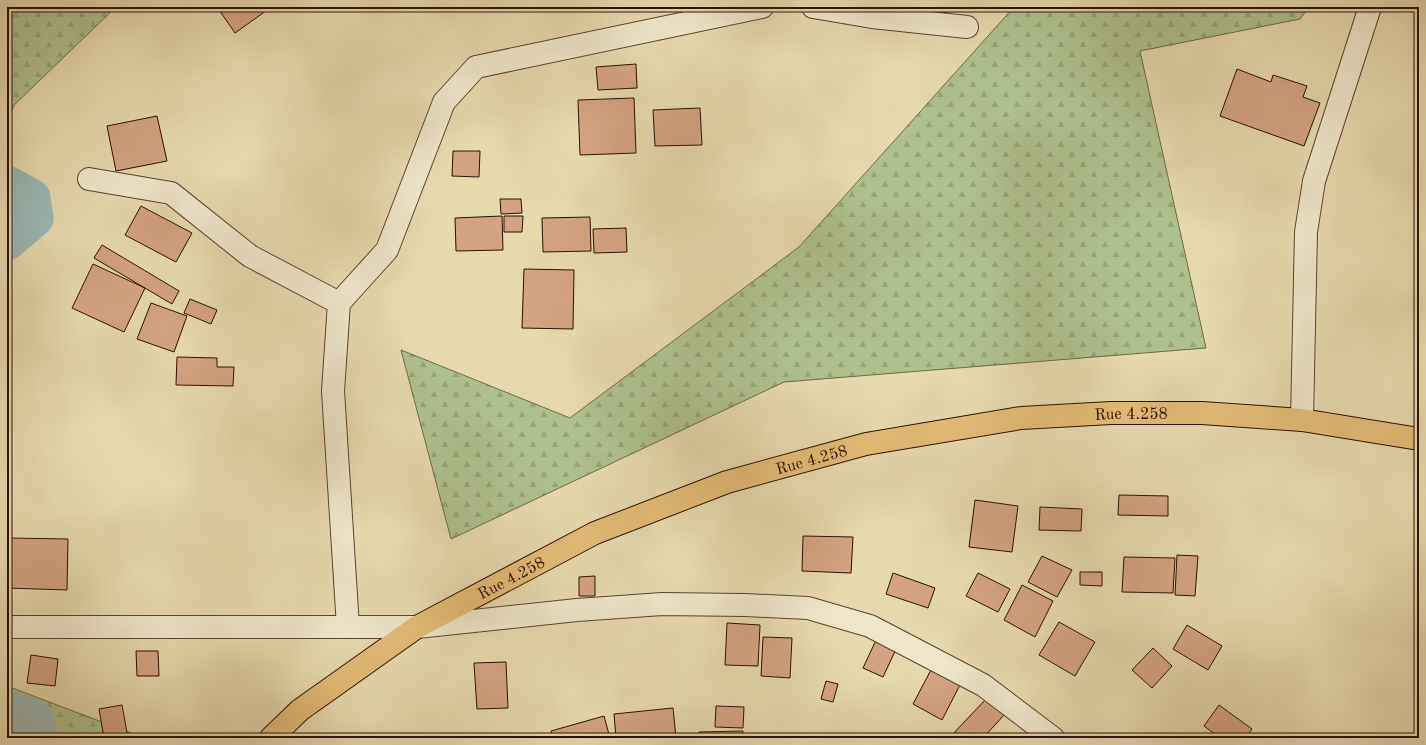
<svg xmlns="http://www.w3.org/2000/svg" width="1426" height="745" font-family="'Old Standard TT',serif">
<defs>
<pattern id="forest-firs" width="22" height="20" patternUnits="userSpaceOnUse"><rect width="22" height="20" fill="#afc08f"/><path d="M5 1l3.5 6h-7zM16 11l3.5 6h-7z" fill="#97a47a"/></pattern>
</defs>
<rect width="100%" height="100%" fill="#e7d9ae"/>
<filter id="stains"><feTurbulence type="fractalNoise" baseFrequency=".005" numOctaves="4"/><feColorMatrix values="0 0 0 0 .2 0 0 0 0 .09 0 0 0 0 .02 0 0 0 .5 -.17"/></filter>
<radialGradient id="worn" r=".72"><stop offset=".6" stop-color="#630" stop-opacity="0"/><stop offset="1" stop-color="#630" stop-opacity=".3"/></radialGradient>
<path fill="url(#forest-firs)" stroke="#6e684a" d="M7 7H116L14 105 7 124Z
M1014 7H1309L1300 19 1140 51 1206 348 784 382 451 539 401 350 570 418 799 247Z
M7 686 144 738H7Z"/>
<g fill="none" stroke-linecap="round" stroke-linejoin="round">
<path stroke="#9bb7b5" stroke-width="39" d="M7 185 31 198 34 218 7 241
M7 711 33 718 39 738"/>
</g>
<path fill="#d4a383" stroke="#2c0f05" d="M217 7H270V8L235 33Z
M915 7H963L964 8 918 19Z
M636 64 637 88 598 90 596 67Z
M1237 69 1271 82 1273 75 1307 86 1303 97 1320 103 1304 146 1220 116Z
M634 98 636 153 580 155 578 100Z
M700 108 702 145 655 146 653 110Z
M157 116 167 161 116 171 107 126Z
M453 151H480L479 177 452 176Z
M500 199H521L522 213 501 214Z
M141 206 192 233 176 262 125 235Z
M502 216 503 250 456 251 455 218Z
M504 216H523L522 232H504Z
M590 217 591 251 543 252 542 218Z
M626 228 627 252 594 253 593 229Z
M102 245 179 291 172 304 94 258Z
M93 264 145 288 124 332 72 308Z
M524 269 574 270 573 329 522 328Z
M190 299 217 310 211 324 184 313Z
M151 303 187 316 174 352 137 339Z
M177 357 217 358V367H234L233 386 176 385Z
M1119 495 1168 496V516L1118 515Z
M975 500 1018 506 1012 552 969 547Z
M1040 507 1082 509 1081 531 1039 530Z
M803 536 853 537 851 573 802 571Z
M7 538 68 539 67 590 7 588Z
M1177 555 1198 556 1195 596 1175 595Z
M1042 556 1072 570 1057 597 1028 582Z
M1124 557 1175 558 1173 593 1122 592Z
M1080 572H1102V586L1080 585Z
M893 573 935 588 928 608 886 594Z
M978 573 1010 589 998 612 966 596Z
M595 576V596H579V577Z
M1022 585 1053 601 1035 637 1004 620Z
M1059 622 1095 642 1075 676 1039 655Z
M727 623 760 625 758 666 725 665Z
M1187 625 1222 646 1208 670 1173 649Z
M763 637 792 638 790 678 761 676Z
M877 638 897 647 883 677 863 668Z
M1153 648 1172 666 1152 688 1132 670Z
M136 651H158L159 676H137Z
M31 655 58 659 55 686 27 683Z
M506 662 508 708 477 709 474 663Z
M932 668 961 683 942 720 913 704Z
M826 681 838 684 833 702 821 699Z
M987 698 1005 714 983 738H949Z
M122 705 128 738H104L99 709Z
M1219 705 1252 729 1245 738H1220L1204 726Z
M716 706 744 707 743 728 715 727Z
M673 708 676 738H616L614 714Z
M604 716 610 738H553L551 731Z
M743 731V738H699V732Z"/>
<g fill="none" stroke-linecap="round" stroke-linejoin="round">
<defs>
<path id="street" d="M813 7 872 17 967 27
M89 179 171 193 250 256 339 303
M1302 420 1306 232 1314 181 1370 7
M7 627H417L577 610 662 604 745 605 808 608 870 626 983 685 1053 738
M348 627 333 391 339 303 387 250 444 102 476 67 762 7"/>
<g id="highway">
<path id="s1" d="M271 738 300 710 417 627 595 533 727 482 866 444 1021 418 1111 413H1202L1302 420 1419 439"/>
</g>
</defs>
<use href="#street" stroke="#5b422f" stroke-width="24"/>
<use href="#highway" stroke="#2c0f05" stroke-width="24"/>
<use href="#street" stroke="#efe6ca" stroke-width="22"/>
<use href="#highway" stroke="#e4bc77" stroke-width="22"/>
</g>
<g text-anchor="middle" stroke-width="3" stroke-linejoin="round" paint-order="stroke">
<g font-size="16" fill="#2c0f05" stroke="#efe6ca">
<text dy="6" stroke="none"><textPath href="#s1" startOffset="938">Rue 4.258</textPath></text>
<text dy="6" stroke="none"><textPath href="#s1" startOffset="614">Rue 4.258</textPath></text>
<text dy="6" stroke="none"><textPath href="#s1" startOffset="290">Rue 4.258</textPath></text>
</g>
</g>
<rect width="1426" height="745" fill="none" stroke="#e7d9ae" stroke-width="24"/>
<rect x="8" y="8" width="1410" height="729" fill="none" stroke="#2c0f05" stroke-width="2"/>
<rect x="12" y="12" width="1402" height="721" fill="none" stroke="#2c0f05"/>
<rect width="100%" height="100%" filter="url(#stains)"/>
<rect width="100%" height="100%" fill="url(#worn)"/>
</svg>
